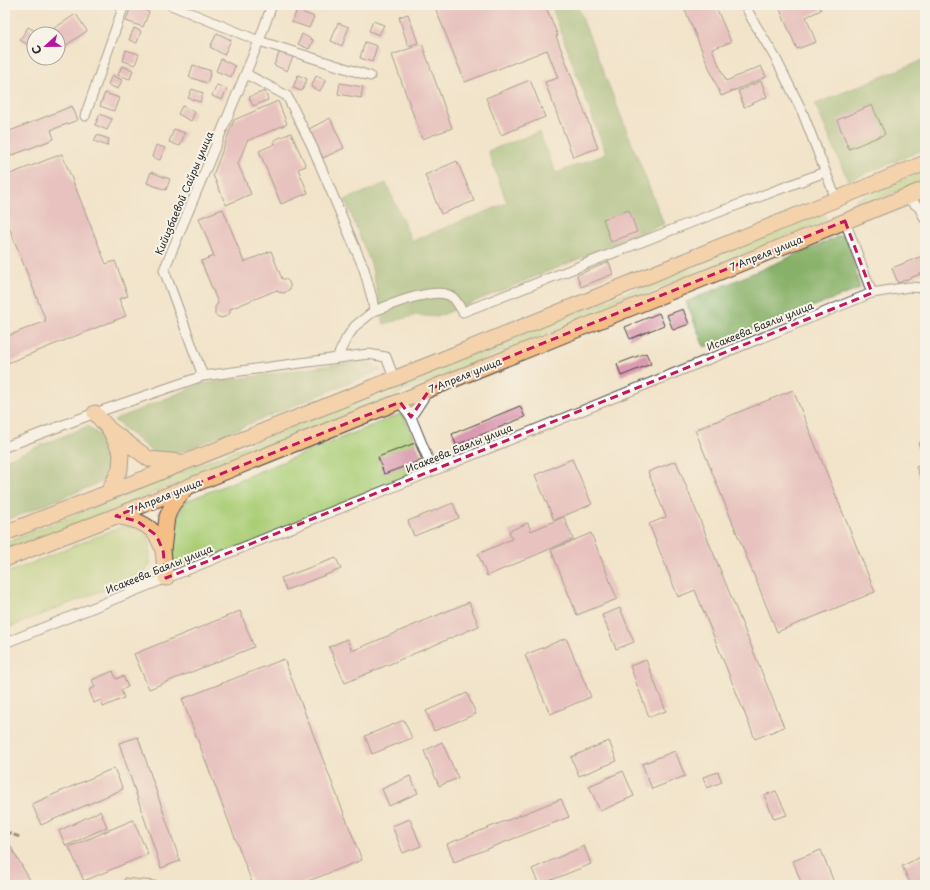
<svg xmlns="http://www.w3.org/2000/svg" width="930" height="890" font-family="'Playpen Sans',sans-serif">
<rect width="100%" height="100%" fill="#f7f3e8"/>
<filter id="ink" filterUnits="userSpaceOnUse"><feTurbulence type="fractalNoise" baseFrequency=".025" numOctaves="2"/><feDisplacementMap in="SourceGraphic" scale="8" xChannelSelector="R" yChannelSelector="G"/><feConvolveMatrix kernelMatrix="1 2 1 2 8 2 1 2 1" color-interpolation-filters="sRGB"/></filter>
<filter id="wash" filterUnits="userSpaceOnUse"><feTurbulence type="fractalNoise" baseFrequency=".012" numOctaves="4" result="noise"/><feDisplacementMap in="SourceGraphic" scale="16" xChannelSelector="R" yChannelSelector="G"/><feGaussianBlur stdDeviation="0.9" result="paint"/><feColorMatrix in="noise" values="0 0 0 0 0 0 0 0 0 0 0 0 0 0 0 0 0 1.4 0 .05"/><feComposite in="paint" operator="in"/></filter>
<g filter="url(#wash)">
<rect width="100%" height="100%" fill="#f2e4ca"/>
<path fill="#aacd76" stroke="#6a7c50" d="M925 171V180L858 207 855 200Z
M824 213 827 220 5 553V543Z
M403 413 426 469 254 543 183 566 173 561 171 536 184 502Z
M120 527H137L149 537 150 565 143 574 5 629V574Z"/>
<path fill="#87b067" stroke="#596e49" d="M551 5H577L664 224 437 317 416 315 384 324 371 264 345 200 386 183 412 241 507 203 488 151 539 132 556 173 606 154Z
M925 59V149L848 181 815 104Z
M846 233 860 289 704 347 686 302Z
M367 360 381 370 174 455H156L114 420 201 384Z
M88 426 113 447 107 480 5 521V460Z"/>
<g id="blocks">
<path fill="#da9ab1" d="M434 5H545L558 36H556L566 62 598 148 573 157 545 82 558 78 547 50 465 82Z
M683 5H715L731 42 712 49 726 81 761 66 766 77 721 96Z
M778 5H819L821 10 806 17 816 42 797 49Z
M131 6 149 12 143 27 126 21Z
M297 10 314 17 309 28 292 22Z
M76 14 87 31 65 46 58 36V34H56L53 29Z
M408 14 418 43 408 46 399 17Z
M373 21 384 25 379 35 369 31Z
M338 23 349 27 342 46 331 41Z
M28 27 40 34H34V43L32 47 20 40Z
M134 28 141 31 137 43 129 40Z
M217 33 231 40 224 55 210 47Z
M302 34 313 40 309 49 298 44Z
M365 42 377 46 372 62 360 58Z
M422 44 452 128 422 139 392 55Z
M126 50 139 54 135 65 123 61Z
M280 51 293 57 287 71 274 65Z
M221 59 235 66 231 77 216 71Z
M193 65 211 71 207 83 189 77Z
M122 66 133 70 130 79 118 75Z
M112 75 122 80 118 89 108 85Z
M298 75 307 79 302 91 293 88Z
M316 76 326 80 320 91 311 87Z
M530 80 545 117 501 135 486 98Z
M761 81 767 97 744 107 738 91Z
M340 83 363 87 361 98 338 94Z
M217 85 227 89 222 100 212 96Z
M192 89 203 93 200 102 188 98Z
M265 91 268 100 253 106 249 97Z
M105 93 119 98 114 111 100 106Z
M278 101 287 124 247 141 238 164 251 194 226 205 213 175 234 120Z
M872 105 885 134 849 149 837 120Z
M72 106 78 120 51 130 54 139 5 158V133Z
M182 106 195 112 191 121 178 114Z
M100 114 112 119 107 130 95 125Z
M330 118 344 148 323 158 309 129Z
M174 129 185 133 180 146 169 142Z
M291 133 306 166 298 169 308 193 281 204 259 151 275 144 274 140Z
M97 135 109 139 107 146 94 141Z
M156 145 165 148 160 160 152 157Z
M62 154 106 264 115 261 128 296 119 299 126 316 5 364V337L46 321 5 217V176Z
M457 161 474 201 441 214 425 175Z
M151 172 170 179 166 190 147 183Z
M223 209 244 262 271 251 282 279H286L289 282 290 285V289L284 293 278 292 277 290 230 309V313L227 316 221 318 215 315V307L218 303 201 261 214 256 199 218Z
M629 210 637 232 611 242 603 219Z
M922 256 925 263V272L898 283 892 268Z
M609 262 613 274 581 287 577 275Z
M683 309 689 324 673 330 667 315Z
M659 313 664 325 630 339 625 327Z
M646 353 651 364 621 376 617 364Z
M793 390 875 592 777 632 695 430Z
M520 406 525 417 456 445 452 434Z
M925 440V461L918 443Z
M415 443 422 460 384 474 378 457Z
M572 459 592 504 554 520 535 475Z
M676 461 784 727 755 739 695 590 678 597 649 524 666 517 648 472Z
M925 464V488L916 467Z
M453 503 459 518 414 536 408 521Z
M564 517 573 539 487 576 478 554 512 539 509 531 528 523 531 531Z
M591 533 617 599 577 615 551 550Z
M336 558 341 569 286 590 281 578Z
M469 602 479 626 345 683 329 647 347 639 352 651Z
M620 608 634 642 616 649 602 615Z
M240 611 254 647 149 689 134 654Z
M566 638 591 697 550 714 525 655Z
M284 659 362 860 298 885H253L182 699Z
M646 660 666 711 649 717 630 666Z
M113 671 116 679 123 676 128 687 121 690 124 698 103 707 101 700 94 703 89 690 95 687 92 680Z
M467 693 476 714 434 731 426 711Z
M404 720 412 738 372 754 365 736Z
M138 737 180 861 161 868 119 743Z
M609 741 617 761 579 776 571 757Z
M442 742 458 778 439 786 424 751Z
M675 751 685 776 652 789 642 764Z
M114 768 123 789 41 825 32 804Z
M623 771 634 796 600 811 589 786Z
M718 772 722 782 707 788 703 777Z
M410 776 418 793 389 806 382 789Z
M776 791 787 815 774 819 764 795Z
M561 799 569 817 454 862 447 844Z
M100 811 107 827 66 846 59 831Z
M410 819 421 846 403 853 392 826Z
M133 820 148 854 84 881 69 847Z
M9 844 33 885H5V847Z
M584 846 591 864 539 885 532 869Z
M821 850 835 885H802L793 861Z
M925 855V878L911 885 902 866Z
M125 878 174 883V885H124Z"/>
</g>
</g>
<g filter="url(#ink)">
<use href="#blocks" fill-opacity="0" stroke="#494743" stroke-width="1"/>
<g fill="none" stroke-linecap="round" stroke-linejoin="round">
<defs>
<path id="minor" d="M171 5 259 41 370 76
M745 5 752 19 776 59 802 111 836 199
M246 74 287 96 312 146 364 269 372 298 374 311 355 326 346 339 337 358
M85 116 124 5
M905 197 919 207 925 219
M845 221 872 293
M374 311C390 305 437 285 452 297 456 299 460 308 463 312L682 226 825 172
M203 376 164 270 259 41 272 5
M400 402 411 417 433 471
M411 417 428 391
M5 447 95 413 203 376 368 354 386 357 394 378
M5 643 433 471 872 293 909 287 925 288"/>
<path id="primary" d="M95 413 109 429 149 459 181 462
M108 493 120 469 121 453 111 432
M116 516C131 519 147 522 156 535 159 540 161 545 163 550
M5 533C313 413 619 288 925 163
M5 559 116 516 925 189
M166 578 163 550 167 517 172 505 185 489"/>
</defs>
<use href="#minor" stroke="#494743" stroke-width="11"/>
<use href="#primary" stroke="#494743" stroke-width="17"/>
<use href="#minor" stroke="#fff" stroke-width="9"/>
<use href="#primary" stroke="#f6be87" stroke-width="15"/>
<path stroke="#2b2b2b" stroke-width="3" stroke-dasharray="6 3" stroke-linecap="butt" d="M5 832 20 837"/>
</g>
</g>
<path d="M0 0H930V890H0ZM845 221 872 293 166 578 163 550 156 535 137 521 116 516 400 402 411 417 430 389Z" fill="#f2e4ca" fill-opacity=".55" fill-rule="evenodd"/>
<path fill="none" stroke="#c2185b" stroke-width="3" stroke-dasharray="8 5" stroke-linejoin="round" d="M845 221 872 293 166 578 163 550 156 535 137 521 116 516 400 402 411 417 430 389Z"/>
<g text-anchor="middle" stroke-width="4" stroke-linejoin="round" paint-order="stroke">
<g font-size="10" fill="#2b2b2b" stroke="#f7f3e8">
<text transform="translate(184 193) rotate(-67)" y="4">Кийизбаевой Сайры улица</text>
<text transform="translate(766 253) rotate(-22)" y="4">7 Апреля улица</text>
<text transform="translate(760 326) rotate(-22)" y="4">Исакеева Баялы улица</text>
<text transform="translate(465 375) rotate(-22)" y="4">7 Апреля улица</text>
<text transform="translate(459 448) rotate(-22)" y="4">Исакеева Баялы улица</text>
<text transform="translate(165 496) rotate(-22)" y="4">7 Апреля улица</text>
<text transform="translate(159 569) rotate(-22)" y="4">Исакеева Баялы улица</text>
</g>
</g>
<rect width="930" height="890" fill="none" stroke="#f7f3e8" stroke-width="20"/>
<g transform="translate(46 46) rotate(248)"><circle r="19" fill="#f7f3e8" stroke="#a5a39c"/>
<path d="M0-3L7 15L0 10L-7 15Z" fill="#b5179e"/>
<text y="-6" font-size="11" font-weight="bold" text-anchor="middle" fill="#2b2b2b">С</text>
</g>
</svg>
